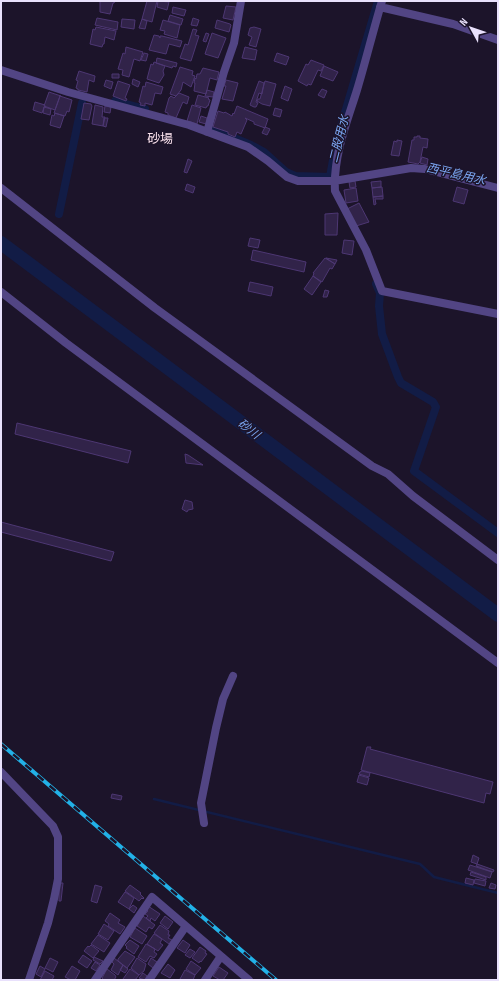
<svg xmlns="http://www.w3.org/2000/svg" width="499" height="981" font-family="'Sofia Sans Condensed','Noto Sans JP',sans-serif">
<rect width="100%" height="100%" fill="#1c142a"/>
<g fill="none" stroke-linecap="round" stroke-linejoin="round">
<path stroke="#121c46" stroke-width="2.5" d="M154 799 420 864 434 877 498 893"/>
<path stroke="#121c46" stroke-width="8" d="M115 101 145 109
M215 130 251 145 264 152 286 172 295 176 330 177 336 143 378 1
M59 214 82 103
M376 284 380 293 379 306 382 334 398 377 401 383 433 402 436 407 414 471 498 533"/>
<path stroke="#121c46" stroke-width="14" d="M1 243 498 615"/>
</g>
<path fill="#312349" stroke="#4d3773" d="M100 1H115L114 3H113L110 14 100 12Z
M147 1H157L152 22 142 19Z
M158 1 169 2 167 10 157 7Z
M226 6 236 7 233 20 223 18Z
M173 7 186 10 184 16 172 13Z
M170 15 183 19 181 25 168 21Z
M97 18 118 22 117 30 95 25Z
M193 18 199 20 197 26 191 25Z
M122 19 135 20 134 29 121 27Z
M142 19 147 21 145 29 139 28Z
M163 20 180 25 177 38 164 34 165 31 160 30Z
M217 20 230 24 231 25 229 32 215 28Z
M96 27 116 31 114 40 105 37 104 44H103L102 47 90 44 93 29 95 30Z
M254 27 261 29 256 47 249 45 252 37 248 35 250 28Z
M193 29 197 30 195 35 199 36 191 61 180 58 185 44 188 45Z
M206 33 209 34 206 42 203 41Z
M212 33 226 38 218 58 205 54Z
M154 35 159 36 160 38V36H162L182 41 180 47 169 44 166 54 149 50Z
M126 47 143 52 140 61 134 59 129 77 122 75 123 70 118 69 123 53 125 54Z
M245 47 257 50 255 60 242 58Z
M144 53 148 54 146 61 141 60Z
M277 53 289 57 286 65 274 61Z
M157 58 177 63 176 67 173 66 172 68 156 63Z
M311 60 324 65 321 71 318 70 311 85 308 84 307 86 298 81 306 64 308 65Z
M154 62 165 66 163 71 164 75 159 83 147 79 151 64 153 65Z
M324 66 338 72 333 81 320 76Z
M180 67 193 71 192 75 195 76 191 87 183 82 181 90 176 96 170 94Z
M203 68 219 72 217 80 210 78 206 94 194 91 195 83H194L195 78 196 79 197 74H200Z
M79 71 95 76 94 82 89 80 87 92 78 90V89L76 88 78 81 76 80Z
M112 74H119V78H112Z
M133 79 140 82 138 87 132 84Z
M106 80 113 82 111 89 104 86Z
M226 80 238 83 233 101 222 99 226 86H224Z
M118 81 130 85 125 98 127 99 126 101 113 96Z
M259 81 264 83 262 94 259 93 256 102 258 103 256 107H254L250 105Z
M265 81 276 84 270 106 262 104 257 101 258 99H260Z
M146 82 163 87 161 94 155 93 152 105 145 103V106L140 105 141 103 139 102 143 86 145 87Z
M285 86 292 89 288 101 281 98Z
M322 89 327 91 324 98 318 95Z
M207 90 214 92 213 97 205 96Z
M49 92 61 96H60L55 110 44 106Z
M179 93 189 97 187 104 183 102 182 104 176 118 168 115V113L165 112 169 98 171 96 174 98Z
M198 95 209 98 208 99 210 100 208 106H207L206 108 195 105Z
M60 96 72 100 69 112 67 111 65 116 54 113Z
M35 102 45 105 42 113 33 110Z
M84 103 91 104 92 106 89 120 81 119Z
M95 105 103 107 102 117H105L103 126 92 124Z
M192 105 201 108 197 124 187 121Z
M105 106 111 107 110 113 104 112Z
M237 106 268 119 265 128 254 124V122L245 118 247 120 241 134 237 132 235 137 228 134V132L213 127 218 111 224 113 225 112 232 116 233 113 234 114Z
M44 107 51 109 50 115 43 113Z
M275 108 282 110 280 117 273 115Z
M55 113 64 116 60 128 50 125 52 115 54 116Z
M201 116 207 118 206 124 199 122Z
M104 118H108L106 127 103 126Z
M265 127 270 129 267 135 262 133Z
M417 136H420V138L428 139 427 148 423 147 420 162 418 164 408 162 412 140H414V137H417Z
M397 140 402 141 399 156 391 155 394 141 397 142Z
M422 157 428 159 427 165 420 163Z
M188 159 192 161 187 173 184 172Z
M355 181 356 187 350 188 349 182Z
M381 181V187L372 188 371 182Z
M187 184 195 187 193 193 185 190Z
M382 187 383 196 373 197 372 188Z
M457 187 468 190 464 204 453 201Z
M356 188 358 201 346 203 344 190Z
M383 196V199H375L376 204 374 205 373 197Z
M359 203 369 222 356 226 347 209Z
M338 213 337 235H325V214Z
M250 238 260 240 258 248 248 246Z
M344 240 354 241 352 255 342 253Z
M253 250 306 262 304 272 251 260Z
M325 258 335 264 332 269 330 268 322 282 313 276 314 273H313Z
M326 258 337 260 335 264Z
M313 276 321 282 312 295 304 289Z
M250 282 273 287 271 296 248 291Z
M325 290 329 291 327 297H323Z
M17 423 131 451 128 463 15 434Z
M185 454 188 455 203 465 186 463Z
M185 500 192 502 193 509 188 510 187 512 182 509Z
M1 522 114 552 111 561 1 532Z
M367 747H371L370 749 493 782 490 794 486 793 484 803 361 770Z
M362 771 370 773 369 777 359 774 360 772Z
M359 775 369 778 367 785 357 782Z
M112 794 122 796 121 800 111 798Z
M473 855 479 858 477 864 471 862Z
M477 864 494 870 493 872 476 866Z
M470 865 492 872 490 878 468 870Z
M471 872 486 877V880L470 875Z
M466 878 474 880 473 885 465 883Z
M475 879 486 881 485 886 474 883Z
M59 883H63L61 901H59Z
M491 883 496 885 495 889 489 888Z
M95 885 102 887 97 903 91 901Z
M130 885 141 893 140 894 144 898 143 899 142 898 139 901 125 891Z
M125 892 134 898 129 909 118 902Z
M133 905 137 908 134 913 129 909Z
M148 906 160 914 155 921 151 918 150 921 146 918 148 916 145 914 148 911 146 909Z
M110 913 120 920 118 923 125 927 120 934 108 926 109 924 105 921Z
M143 916 155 925 152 929 149 927 146 932 137 926Z
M165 916 173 922 168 929 160 923Z
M104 924 114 931 108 940 98 934Z
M160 925 169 931 168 935H170L168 938 172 940 169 944 154 933Z
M135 928 147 936 142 944 130 937Z
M154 934 162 939 160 943 163 945 158 951 147 944Z
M98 935 110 943 104 952 91 944Z
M130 940 139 946 134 954 126 948 127 947 125 945Z
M183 940 190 945 185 953 177 948Z
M146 944 155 949 154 952 157 954 154 958 150 956 146 962 138 957Z
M91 945 99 951 93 958 84 951 88 946 89 947Z
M200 947 206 951 205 953 207 954 201 962 200 961 199 963 192 958Z
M190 949 195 952 190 958 185 955Z
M125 951 135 957 127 968 118 961V959Z
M83 955 92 961 87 968 78 962Z
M94 957 103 961 100 964 93 960Z
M50 958 58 962 53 972 45 968Z
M114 958 123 965 118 975 111 970 114 964 112 962Z
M137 958 146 964 144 971 139 975 131 968Z
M151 958 157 962 153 968 148 964Z
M191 961 201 968 195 975 186 969Z
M95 962 100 965 96 971 91 968Z
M168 964 175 970 170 978 161 973Z
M123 965 128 969 125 973 120 970Z
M40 966 45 969 41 977 36 974Z
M72 966 80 971 75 980H71L65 977Z
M219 967 228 973 223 980H220L213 976Z
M107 969 115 975 116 977 114 980H104L102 978Z
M130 969 139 975 135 980H124L123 979Z
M185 970 195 975 193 980H182L180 979Z
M45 971 54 976 52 980H40Z
M143 973 147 976 145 980 139 978Z"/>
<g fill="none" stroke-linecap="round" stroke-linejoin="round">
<path stroke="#524584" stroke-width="8" d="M382 1C373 31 366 60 357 90 347 122 333 156 335 191L366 250 382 291 498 314
M380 7 453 24 498 40
M1 70 68 92 189 125 248 147 268 161 287 177 298 181H334L411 168 425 169 498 188
M207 132 224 72 234 43 241 1
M1 188 155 308 372 466 388 474 413 496 498 560
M1 292 66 343 498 663
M1 772 53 826 58 837V879L54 899 48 923 29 980
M204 823 201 803 216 728 223 699 233 676
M95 980 152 897 249 980
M149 980 186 926
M205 980 221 956"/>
<defs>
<path id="rail" d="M1 744 276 980"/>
</defs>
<use href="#rail" stroke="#22b1e7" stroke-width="4"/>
<use href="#rail" stroke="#1c142a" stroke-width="2.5" stroke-dasharray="8" stroke-linecap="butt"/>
</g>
<g text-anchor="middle" stroke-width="3" stroke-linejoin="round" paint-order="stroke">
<g font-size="12" font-style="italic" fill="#7aa5f0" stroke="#1c142a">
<text transform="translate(339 139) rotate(-76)" y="4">二股用水</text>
<text transform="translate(456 174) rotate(13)" y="4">西平島用水</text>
<text transform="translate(249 429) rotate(37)" y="4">砂川</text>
</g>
<g font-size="13" fill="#fce3ee" stroke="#1c142a">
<text x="160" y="143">砂場</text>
</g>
</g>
<rect width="499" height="981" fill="none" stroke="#e9e1fc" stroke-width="4"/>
<g transform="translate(471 28) rotate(310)" stroke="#1c142a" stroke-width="3" paint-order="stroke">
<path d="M0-3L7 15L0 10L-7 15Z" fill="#e9e1fc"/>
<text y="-6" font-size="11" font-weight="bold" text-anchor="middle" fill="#e9e1fc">N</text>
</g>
</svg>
